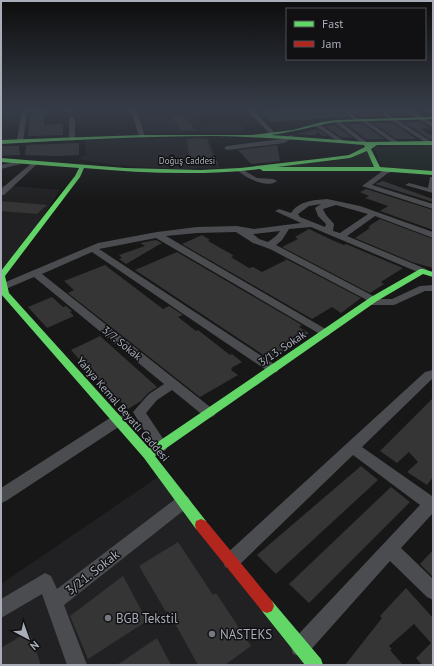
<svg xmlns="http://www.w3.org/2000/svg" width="434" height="666" font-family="'PT Sans',sans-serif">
<rect width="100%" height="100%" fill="#171717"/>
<path fill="#212123" d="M193 114 208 132 151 133 145 131 140 118Z
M239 122 247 132H209L203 125Z
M208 137 220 168 179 169 146 167 114 165 78 159 86 155 85 140Z
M1 185 60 190 1 283Z
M161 475 314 665H1V584Z"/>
<path fill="#1d241e" d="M21 110 18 121 1 122V113Z
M433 145V171L382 167 374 148 377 147Z
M367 152 376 167H273L345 159Z"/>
<path fill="#353536" d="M31 108H45L44 125 63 124V135L28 136Z
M287 108H339L348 117 271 122 259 112 289 109Z
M348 108H371L382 116 358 117Z
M382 108H397L408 115 394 116Z
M183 114 184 116 195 131 180 130 171 116H183Z
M404 122H420L431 128 420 129 433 136V139H429Z
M373 123H392L417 139H396Z
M346 124H362L385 139H366Z
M335 125 353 138 341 137 326 127Z
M317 129 328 136H323L317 132 316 135 297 134Z
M187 139H207L212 154H213L218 164 204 166 202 161 192 162 188 151Z
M79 143V155L57 156 25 155 26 145Z
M277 145 280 161 274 162 251 164 238 150Z
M1 146H19L20 155 1 156Z
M383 181 433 199V202L375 184Z
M366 189 433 210V230L380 211 388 206 365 198 369 196 360 192Z
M1 201 47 205 37 214 1 211Z
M380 219 433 239V268L412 262 355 238 370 228H368L370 226H369Z
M309 229 332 240 344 245 346 244 403 268 381 282 384 284 370 293 282 247 298 239 295 237Z
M202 235 210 240 208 241 233 255H232L234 256 231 257 249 268 253 267 262 272 286 260 284 258 361 298 341 313 332 307 312 319 182 244Z
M156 240 162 243 126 264 119 259 122 258 119 255 145 246 140 243Z
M177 252 302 325 299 327 309 333 284 349 286 350 271 360 135 270Z
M105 265 163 309 169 306 183 315 178 317 196 331 198 330 230 355 232 354 242 362 231 368 232 369 231 370 238 375 200 397 68 293 74 290 64 281Z
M52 297 63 307 66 306 72 311 70 312 74 316 47 328 28 307Z
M100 336 157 387 148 393 141 401 128 409 91 373 71 350Z
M433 398V477L427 485 407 472 418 462 409 452 397 463 380 451Z
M361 466 378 480 276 574 257 555Z
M391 487 410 502 309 603 289 584Z
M178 542 213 595 216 593 251 646 225 665H198L168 611 166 612 139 566Z
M433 550V577L420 564Z
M123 576 147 621 88 659 70 616Z
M406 588 433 618V665H422L416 658 431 643 414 624 389 646 392 649 390 650 403 665H345L382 618 380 616Z
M29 631 41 665H1V648Z
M157 638 171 665H117Z"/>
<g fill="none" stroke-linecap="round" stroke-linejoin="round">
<path fill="#4b4c50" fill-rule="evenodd" d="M22 108H28L23 141 20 143 17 141Z
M53 108H92L68 112Z
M130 108H136L145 136 144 137 139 136Z
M245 108H274L271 110H253L274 132V134H270Z
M340 108H346L358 119 363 118 401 144 396 145 358 119 354 120Z
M372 108H379L433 143 428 144Z
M398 108C412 108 423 117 433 123V127Z
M421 108H428L433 110V114Z
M72 116 75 118V139L72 141 69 139V118Z
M334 120H338L368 143V145H364L334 122Z
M315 124H319L344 141 339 142 315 126Z
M291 135 293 136V138L284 143 227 150 224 148 227 146 282 139Z
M22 160 25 162 24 163 1 169V165Z
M33 162 38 163 4 195H1V189Z
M240 168 257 178 273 179 277 181C266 189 247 178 238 171L237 170Z
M393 168 395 169V171L388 173 372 185 433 204V209L362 186 384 170Z
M430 177H433V193L405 185 409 183 428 188Z
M327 199 360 206 433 232V238L375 216 347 236 426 269 428 271 426 273H420L311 227 289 229 282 240 276 245 379 299H392L420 286 433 285V291H425L394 305H370L365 302 367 300 270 249 253 243 236 232 197 233 166 236 329 331 330 333 329 335 325 337 156 238 99 249 277 366 279 369 277 372 273 373 269 372 92 252 42 274 214 410 216 413 214 416 209 418 204 416 172 390 157 400 146 413 168 446 166 450 161 452 156 450 133 412 149 394 164 384 34 277 1 291V284L98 243 157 232 197 227 237 226 254 229 301 223 275 211 279 209 291 213C299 201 313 200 327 199ZM321 204 315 208 318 216 326 224 325 227 300 217 298 214 309 206ZM336 205 368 214 340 233 333 231 334 224 326 215 323 209ZM280 231 276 236 268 242 259 239 253 234Z
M433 370V378L362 447 432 496 433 495V513L401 548 433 579V600L427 597 390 561 307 654 300 656 293 654 291 647 293 640 420 505 353 455 237 567 231 569 225 567 223 561 225 555 425 372Z
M118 415 123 416 125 420 123 424 6 501 1 503V488L113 416Z
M183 495 188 497 191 502 188 507 64 605 87 665H67L42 594 1 618V599L45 573 51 576 57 589 178 497Z"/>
<path fill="#63d668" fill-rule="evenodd" d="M433 117V119L336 122C314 126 293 132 271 135L366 142 433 141V145H377L371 149 380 167 433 171V175L378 171H263L260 169C202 176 143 173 84 168L80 177 5 276 9 293 149 448 371 297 420 269H423L433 272V277L423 274 377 301 155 456 206 521 207 525 206 529 201 531 196 529 144 458 1 294V271L75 176 79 168 1 162V158L125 168 200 170 240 168 326 158 349 155 365 147 364 145C315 141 266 137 216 136 144 136 73 140 1 144V140L142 135H252L293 130 322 122 336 120ZM367 151 374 167H277L350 158Z
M267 599 272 601 321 659 323 665H305L262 611 260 606 262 601Z"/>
<path fill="#b3261e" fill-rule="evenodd" d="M201 519 206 521 272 601 274 606 272 611 267 613 262 611 196 529 195 525 196 521Z"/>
</g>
<linearGradient id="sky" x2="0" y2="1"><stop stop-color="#0d0d0d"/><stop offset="0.54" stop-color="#363c47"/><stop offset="1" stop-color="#363c47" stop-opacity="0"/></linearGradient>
<rect width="434" height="201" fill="url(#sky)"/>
<g fill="#757880" stroke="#111113" stroke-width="1.5">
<circle cx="108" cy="618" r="4"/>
<circle cx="212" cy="634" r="4"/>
</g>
<g text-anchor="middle" stroke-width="3" stroke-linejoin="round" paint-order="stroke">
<g font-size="9" fill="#a8adb8" stroke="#111113">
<text x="187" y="164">Doğuş Caddesi</text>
</g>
<g font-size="11" fill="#a8adb8" stroke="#111113">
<text transform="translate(122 343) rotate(39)" y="4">3/7. Sokak</text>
<text transform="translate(282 348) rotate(-34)" y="4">3/13. Sokak</text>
<text transform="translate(123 409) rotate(49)" y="4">Yahya Kemal Beyatlı Caddesi</text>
</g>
<g font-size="13" fill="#a8adb8" stroke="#111113">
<text transform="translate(92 572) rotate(-38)" y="5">3/21. Sokak</text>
</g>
<g font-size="13" fill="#a8adb8" stroke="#111113" text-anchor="start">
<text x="116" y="623">BGB Tekstil</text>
<text x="220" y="639">NASTEKS</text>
</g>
</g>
<rect width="434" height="666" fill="none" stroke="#a8adb8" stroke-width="4"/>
<rect x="286" y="8" width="140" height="52" fill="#111113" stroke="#4d4f55"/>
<rect x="294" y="21" width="20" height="6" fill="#63d668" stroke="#4d4f55"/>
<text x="322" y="28" font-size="12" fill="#a8adb8">Fast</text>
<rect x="294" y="41" width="20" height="6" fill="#b3261e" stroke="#4d4f55"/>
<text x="322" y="48" font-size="12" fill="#a8adb8">Jam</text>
<g transform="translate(28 638) rotate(139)" stroke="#111113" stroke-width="3" paint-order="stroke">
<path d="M0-3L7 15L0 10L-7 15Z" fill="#a8adb8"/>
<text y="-6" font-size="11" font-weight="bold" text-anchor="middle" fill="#a8adb8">N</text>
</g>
</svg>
